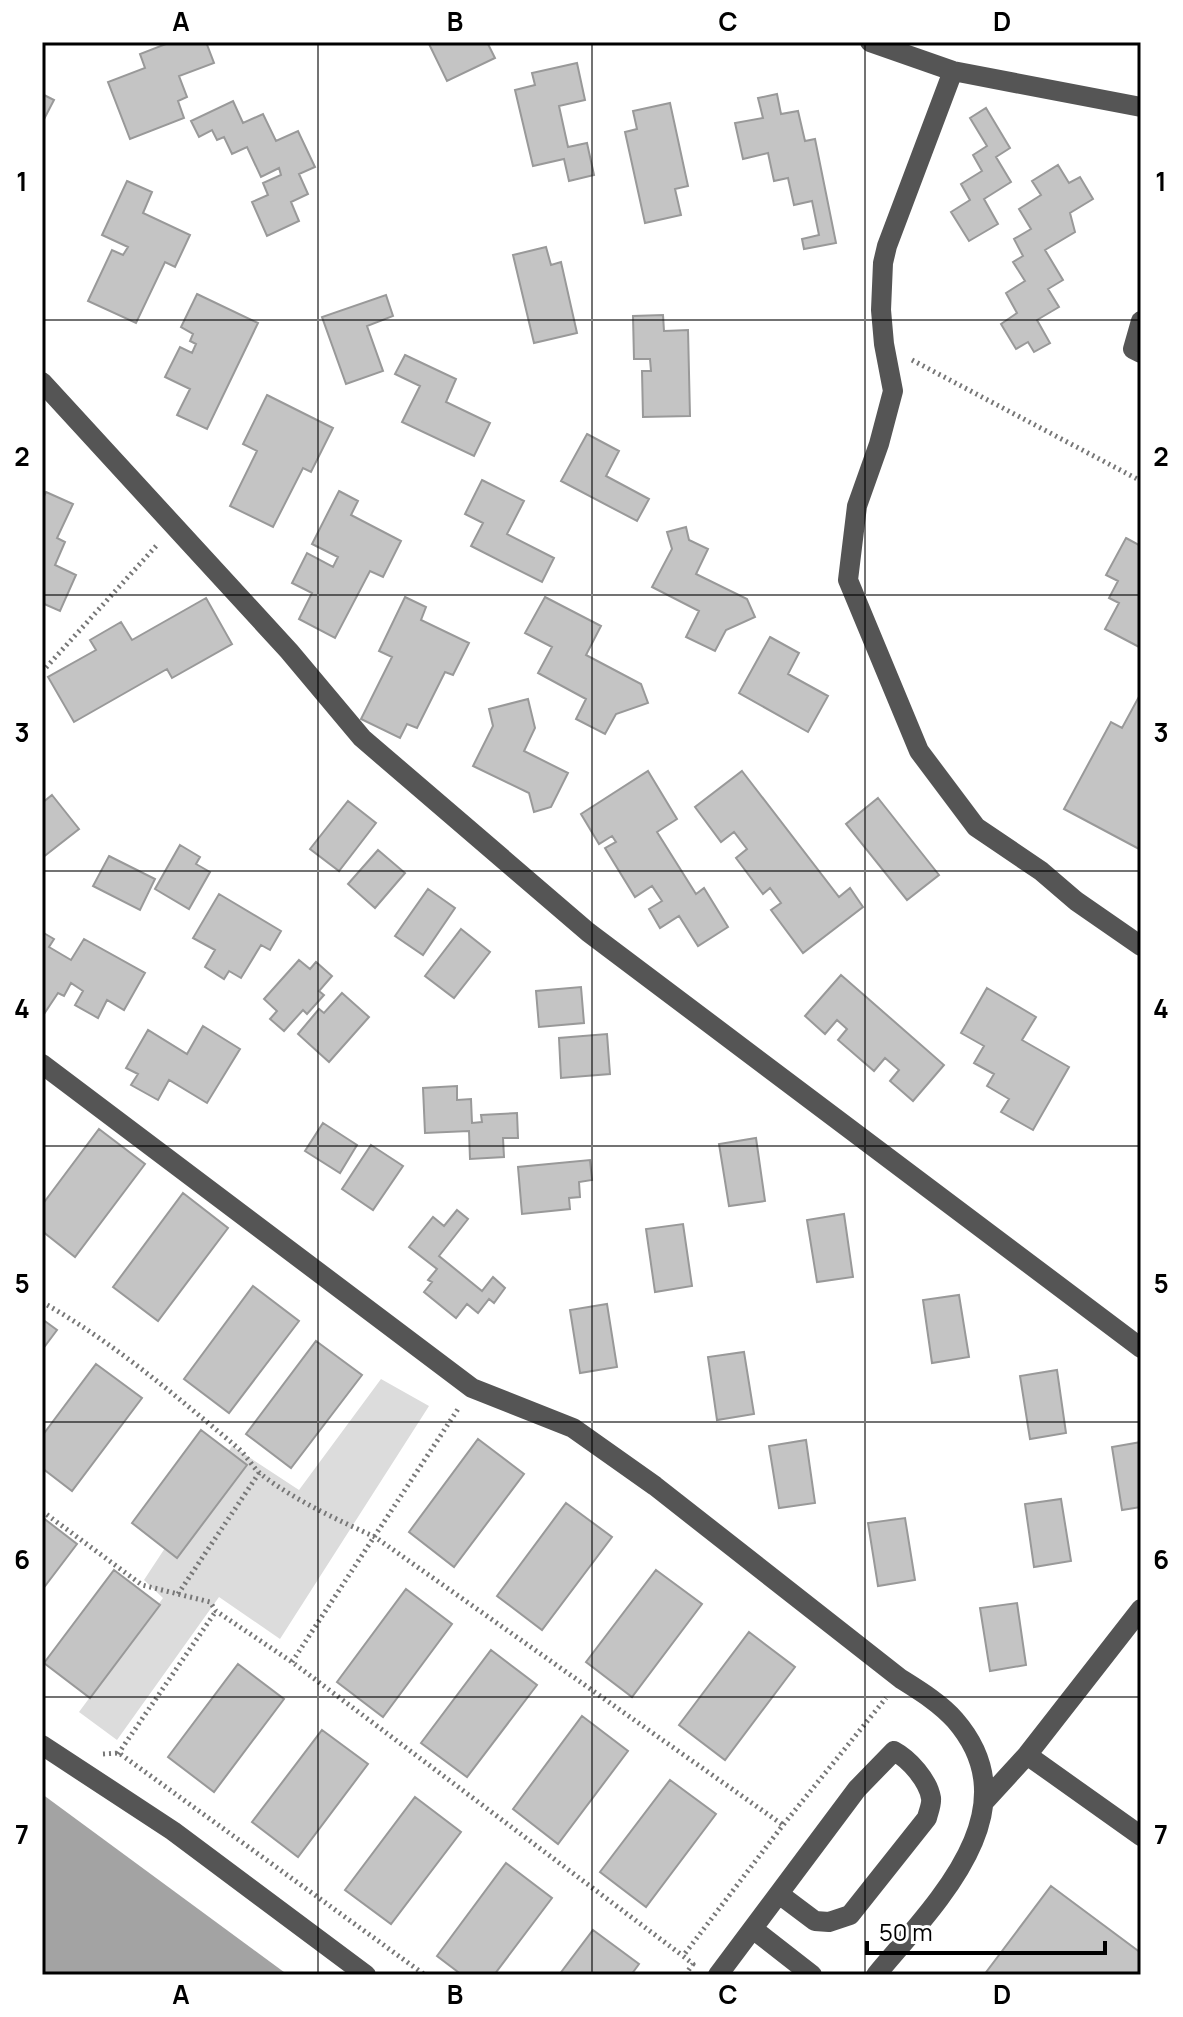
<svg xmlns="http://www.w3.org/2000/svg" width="1183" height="2017" font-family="Manrope,sans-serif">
<rect width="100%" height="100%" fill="#fff"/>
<path fill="#dcdcdc" d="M381 1379 429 1406 280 1639 219 1597 117 1740 79 1712 163 1598 144 1580 232 1446 299 1490Z"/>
<path fill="#a3a3a3" d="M42 1794 288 1975H42Z"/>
<path fill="#c4c4c4" stroke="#999" stroke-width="2" d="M165 42H206L214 63 179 76 187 97 178 101 184 118 130 139 108 82 145 68 140 54 166 44Z
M428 42H487L495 58 447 81Z
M577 63 585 100 559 106 568 147 587 143 594 175 569 181 564 159 533 166 515 90 535 85 532 73Z
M42 94 54 100 42 123Z
M777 94 781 114 798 111 805 141 815 139 836 243 804 249 802 239 819 235 812 201 794 205 788 178 774 181 768 153 743 159 735 123 763 118 758 98Z
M233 101 243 123 263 114 276 141 298 131 315 167 299 174 308 194 291 202 299 221 267 236 252 202 268 195 263 183 281 175 279 168 261 177 247 147 232 154 224 137 217 140 212 130 199 137 191 121Z
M670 103 688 186 675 189 681 215 645 223 625 132 637 129 633 111Z
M986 108 1010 148 996 157 1011 182 984 199 998 224 969 241 951 212 970 200 961 184 982 171 973 155 987 146 970 118Z
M1058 165 1069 183 1080 177 1093 199 1070 213 1075 232 1045 250 1063 280 1048 289 1059 307 1037 320 1050 343 1034 352 1028 342 1016 349 1001 324 1017 313 1006 293 1025 281 1013 262 1023 256 1014 239 1031 229 1019 209 1041 195 1032 181Z
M127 181 152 192 143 213 190 235 175 267 165 262 136 323 88 301 112 250 123 255 128 247 102 235Z
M546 247 551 265 561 262 577 333 534 343 513 255Z
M197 294 258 323 207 429 177 415 190 389 165 377 180 347 192 353 196 344 190 341 193 334 181 327Z
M386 295 393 316 367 326 383 371 346 384 322 317Z
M663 315 664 331 688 330 690 416 643 417 642 371H651L650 359H634L633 316Z
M405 355 456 379 446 402 490 423 474 456 402 422 420 386 395 374Z
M267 395 333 428 311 472 303 468 273 527 230 506 257 451 243 444Z
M587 434 619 451 606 476 649 499 637 521 561 481Z
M482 480 524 501 507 534 554 558 542 582 471 546 483 523 465 514Z
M339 491 358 501 351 515 401 541 383 577 370 571 335 638 299 619 312 593 292 583 307 553 333 567 338 557 312 544Z
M46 492 73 504 57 538 65 542 55 565 76 575 60 611 42 603V500Z
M686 527 689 540 708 549 696 574 747 599 755 617 726 630 715 651 686 637 699 611 652 587 672 549 667 532Z
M1126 538 1141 546V648L1105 629 1119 603 1109 598 1118 581 1106 575Z
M405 597 426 607 421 620 469 643 453 675 445 672 417 728 407 724 400 738 361 719 392 657 379 651Z
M545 597 601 626 586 655 641 684 648 703 616 714 605 734 576 719 586 699 538 673 552 647 525 633Z
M206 598 232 644 172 678 167 669 74 722 48 677 96 650 90 640 121 622 132 640Z
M770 637 799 653 788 674 828 696 808 732 739 693Z
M1141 693V850L1064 809 1111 722 1122 728Z
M528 699 535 728 524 751 568 773 551 807 534 812 529 793 473 766 493 726 489 709Z
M648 771 677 819 657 832 696 894 704 888 728 927 698 946 679 916 660 928 649 909 662 901 652 886 635 897 605 848 616 842 612 836 599 844 581 814Z
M742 771 839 897 850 888 863 907 803 953 771 910 781 903 770 888 763 894 736 858 747 849 734 832 721 842 695 807Z
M52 795 79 829 42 858V803Z
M878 798 939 875 907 900 846 824Z
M348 801 376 823 339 871 310 849Z
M180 845 200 857 196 864 210 872 189 909 155 889Z
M378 850 405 873 375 908 348 884Z
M109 856 155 879 140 910 93 886Z
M428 889 455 908 423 955 395 936Z
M219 894 281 931 270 950 261 945 241 978 229 971 224 979 205 967 215 950 193 938Z
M461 929 490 952 454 998 425 976Z
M42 932 54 939 49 947 71 960 84 939 145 973 124 1010 107 1000 98 1018 75 1005 83 991 71 983 64 996 58 993 42 1017Z
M299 960 310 969 316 962 332 976 319 991 324 995 307 1014 303 1010 284 1031 270 1019 277 1011 264 999Z
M841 975 944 1065 913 1101 890 1081 899 1070 885 1058 874 1071 838 1040 847 1029 837 1020 825 1034 805 1016Z
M581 987 584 1023 539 1027 536 991Z
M987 988 1036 1017 1022 1040 1069 1067 1033 1130 1001 1112 1009 1099 987 1086 994 1074 974 1063 984 1046 961 1033Z
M342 993 369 1017 329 1062 298 1034 319 1009 324 1013Z
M203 1026 240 1049 207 1103 169 1080 158 1100 131 1085 138 1074 126 1068 148 1030 187 1054Z
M607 1034 610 1074 561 1078 559 1038Z
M457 1086V1100L471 1099 472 1123 482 1122 481 1115 517 1113 518 1138H503L504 1157 470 1159 469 1131 425 1133 423 1088Z
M323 1123 357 1145 340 1173 305 1151Z
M99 1129 145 1164 75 1257 42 1231V1205Z
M756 1138 765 1201 729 1206 719 1144Z
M371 1145 403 1166 373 1210 342 1189Z
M590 1160 592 1180 579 1182 580 1197 569 1198 570 1209 522 1214 518 1167Z
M183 1193 228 1228 158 1321 113 1287Z
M457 1210 468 1219 439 1256 482 1291 493 1277 505 1288 494 1303 489 1299 478 1313 467 1304 456 1318 424 1292 432 1282 428 1280 437 1269 409 1247 433 1217 444 1226Z
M844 1214 853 1277 817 1282 807 1220Z
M683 1224 692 1286 655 1292 646 1229Z
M253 1286 299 1321 229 1413 184 1379Z
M959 1295 969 1357 932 1363 923 1300Z
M607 1304 617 1367 580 1373 570 1310Z
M42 1319 57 1330 42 1350Z
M316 1341 362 1375 291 1468 246 1434Z
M744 1352 754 1414 717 1420 708 1357Z
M96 1364 142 1398 72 1491 42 1468V1436Z
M1057 1370 1066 1433 1030 1439 1020 1376Z
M201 1430 247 1465 177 1558 132 1523Z
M478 1439 524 1474 454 1567 409 1532Z
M806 1440 815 1503 779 1508 769 1446Z
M1141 1442V1507L1122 1510 1112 1447Z
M1061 1499 1071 1561 1034 1567 1025 1504Z
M566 1503 612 1537 542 1630 497 1596Z
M42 1517 77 1544 42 1590Z
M905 1518 915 1580 878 1586 868 1523Z
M114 1570 160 1605 90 1698 44 1663Z
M656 1570 702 1604 632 1697 586 1662Z
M406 1589 452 1624 383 1717 337 1682Z
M1017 1603 1026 1665 990 1671 980 1608Z
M749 1632 795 1667 725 1760 679 1725Z
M491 1650 537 1685 467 1777 421 1743Z
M238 1664 284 1699 214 1792 168 1757Z
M582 1716 628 1751 558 1844 513 1809Z
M322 1730 368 1764 298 1857 252 1822Z
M670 1780 716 1814 646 1907 600 1872Z
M415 1797 461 1832 391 1924 345 1890Z
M506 1863 552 1898 494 1975H462L437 1956Z
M1051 1886 1141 1953V1975H984Z
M593 1930 639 1964 631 1975H559Z"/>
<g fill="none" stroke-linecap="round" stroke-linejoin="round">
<path stroke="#777" stroke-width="5" stroke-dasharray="2 4" stroke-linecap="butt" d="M912 360 1141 481
M42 672 157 545
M42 1302C113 1342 176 1396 238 1448 247 1456 253 1468 262 1475 296 1501 336 1519 375 1537L783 1825
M42 1511 142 1585 210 1602 216 1611 292 1662 683 1956
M178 1594 259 1473
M292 1662 458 1409
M103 1754 119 1753 425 1975
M118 1754 216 1611
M685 1975 693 1964 683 1956 783 1825 886 1698"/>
<path stroke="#555" stroke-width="20" d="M870 42 953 71 1141 107
M953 71 887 246 883 263 881 310 884 344 893 391 879 444 857 506 848 580 919 751 976 827 1041 871 1076 901 1141 946
M1141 321 1133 349 1141 353
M42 382 289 651 362 738 588 932 1141 1348
M42 1064 472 1388 573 1428 655 1486 901 1679C920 1691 940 1703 955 1720 1034 1811 933 1906 876 1975
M42 1745 173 1831 366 1975
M1027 1755 1141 1836
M984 1802 1027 1755 1141 1609
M753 1929 812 1975
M718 1975 857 1789 894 1751C909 1759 928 1780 931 1798 932 1804 928 1813 927 1818L850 1915 829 1922 815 1921 779 1894"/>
</g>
<path fill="none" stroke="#000" stroke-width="2" stroke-opacity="0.55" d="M318 42V1975M592 42V1975M865 42V1975M42 320H1141M42 595H1141M42 871H1141M42 1146H1141M42 1422H1141M42 1697H1141"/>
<rect width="1183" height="2017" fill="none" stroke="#ffffff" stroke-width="88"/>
<path d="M867 1941v12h238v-12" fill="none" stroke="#000000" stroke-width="4"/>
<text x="879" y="1941" font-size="24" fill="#000000" stroke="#ffffff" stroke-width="6" paint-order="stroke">50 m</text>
<rect x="44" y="44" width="1095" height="1929" fill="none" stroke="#000" stroke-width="3"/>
<g font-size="26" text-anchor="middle" font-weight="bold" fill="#000">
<text x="181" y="31">A</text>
<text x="455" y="31">B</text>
<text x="728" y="31">C</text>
<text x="1002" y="31">D</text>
<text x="22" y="191">1</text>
<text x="1161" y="191">1</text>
<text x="22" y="466">2</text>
<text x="1161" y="466">2</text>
<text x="22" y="742">3</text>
<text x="1161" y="742">3</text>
<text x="22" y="1018">4</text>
<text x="1161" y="1018">4</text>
<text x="22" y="1293">5</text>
<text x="1161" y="1293">5</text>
<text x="22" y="1569">6</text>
<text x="1161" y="1569">6</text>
<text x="22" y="1844">7</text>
<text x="1161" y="1844">7</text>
<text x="181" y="2004">A</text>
<text x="455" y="2004">B</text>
<text x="728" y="2004">C</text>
<text x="1002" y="2004">D</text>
</g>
</svg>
